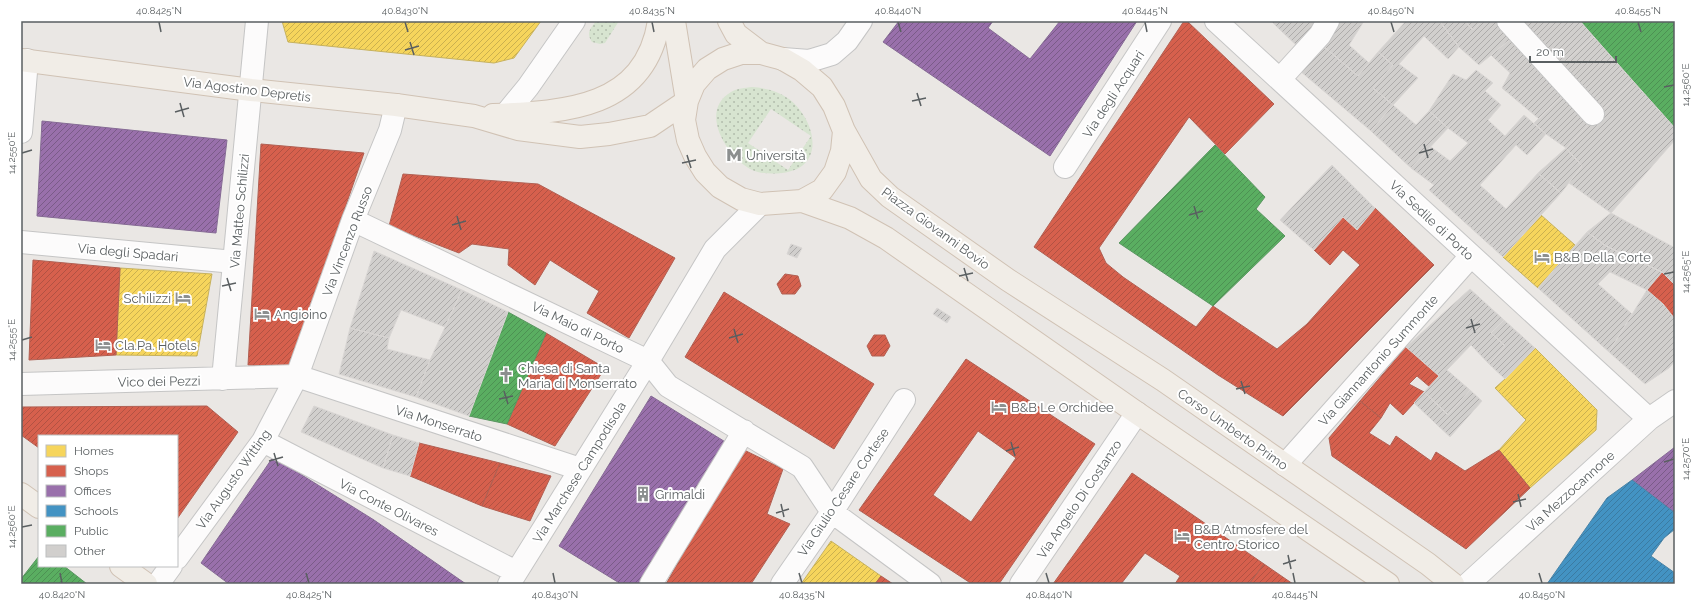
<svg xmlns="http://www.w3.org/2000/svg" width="1696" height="605" font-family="Raleway,sans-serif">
<defs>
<pattern id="grass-dots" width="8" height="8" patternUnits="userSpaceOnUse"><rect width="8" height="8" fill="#d7e4d0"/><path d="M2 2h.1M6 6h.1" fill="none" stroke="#b1bcac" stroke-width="1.8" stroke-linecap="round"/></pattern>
<pattern id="homes-hatch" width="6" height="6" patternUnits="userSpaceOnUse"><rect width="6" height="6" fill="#f6d55c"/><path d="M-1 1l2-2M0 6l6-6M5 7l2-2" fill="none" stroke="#cab04f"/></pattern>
<pattern id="shops-hatch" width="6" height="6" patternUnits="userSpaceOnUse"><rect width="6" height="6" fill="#d6604d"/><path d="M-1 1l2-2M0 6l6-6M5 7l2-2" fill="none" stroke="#b15243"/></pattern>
<pattern id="offices-hatch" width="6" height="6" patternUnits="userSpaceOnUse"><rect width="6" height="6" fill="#9970ab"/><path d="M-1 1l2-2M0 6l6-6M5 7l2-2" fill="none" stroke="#7a5b88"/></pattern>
<pattern id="schools-hatch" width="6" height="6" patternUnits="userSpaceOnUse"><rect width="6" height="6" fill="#4393c3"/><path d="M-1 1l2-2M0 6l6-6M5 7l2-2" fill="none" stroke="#3b7ba2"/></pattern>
<pattern id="public-hatch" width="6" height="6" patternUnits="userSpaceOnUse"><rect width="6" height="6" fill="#5aae61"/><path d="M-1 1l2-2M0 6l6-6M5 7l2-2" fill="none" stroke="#4d9153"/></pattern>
<pattern id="building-hatch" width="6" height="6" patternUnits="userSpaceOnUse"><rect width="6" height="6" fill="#d1cfcd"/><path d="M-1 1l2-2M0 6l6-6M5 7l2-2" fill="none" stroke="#adabaa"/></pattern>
</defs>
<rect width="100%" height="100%" fill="#eae7e4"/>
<path fill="url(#grass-dots)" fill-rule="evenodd" d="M596 21H619L605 43 600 44 592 42C586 33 590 29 596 21Z
M752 87C765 88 778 91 789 99 816 120 827 168 782 173 772 174 761 174 752 170 727 158 698 111 731 92 737 88 745 88 752 87ZM771 109 811 136 788 170 748 143Z"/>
<path fill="url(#homes-hatch)" stroke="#c7b25e" d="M282 21H541L514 58 494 63 288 42Z
M1541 215 1575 245 1538 288 1503 257Z
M120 268 212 274 197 356 116 355Z
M1535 348 1597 410 1596 430 1530 488 1499 450 1526 420 1495 388 1505 379Z
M831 541 881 576 875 584H801Z"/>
<path fill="url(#shops-hatch)" stroke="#b16053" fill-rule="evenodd" d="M1184 21H1187L1274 104 1225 154 1189 117 1099 248 1106 263 1123 277 1196 327 1213 306 1277 349 1307 324 1360 265 1343 250 1330 265 1314 250 1343 217 1357 230 1375 208 1434 265 1283 416 1218 375 1034 247Z
M261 144 364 153 290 367 248 365Z
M403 174 538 184 675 258 629 338 587 313 599 291 550 260 535 285 508 265 509 249 472 244 459 253 389 226Z
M33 260 120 268 116 355 29 360Z
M1662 272 1675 285V319L1663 304 1647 290Z
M785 274 798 276 801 286 795 294H782L777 284Z
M724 292 874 384 834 449 685 357Z
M546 333 605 368 555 446 507 424Z
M874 335H885L890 346 884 356H872L867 346Z
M1406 347 1439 376 1430 387 1417 376 1409 384 1424 392 1403 415 1390 403 1381 418 1360 401Z
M966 359 1095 444 999 584H972L859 510ZM978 431 1016 458 971 522 933 495Z
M1360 401 1381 418 1369 433 1390 446 1396 436 1431 461 1436 452 1465 471 1499 450 1530 488 1466 549 1332 456 1329 438Z
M207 406 238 432 177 519V436H39V448L21 435V407Z
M419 443 500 463 482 506 410 476Z
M742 449 783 469 767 514 790 524 751 584H666Z
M500 463 551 476 530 521 482 506Z
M1132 473 1264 564 1249 584H1175L1180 576 1145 553 1121 584H1053Z
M1264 564 1293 584H1249Z
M881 576 893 584H875Z"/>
<path fill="url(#offices-hatch)" stroke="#866b95" d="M899 21H993L988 28 1030 59 1060 21H1137L1050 156 883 42Z
M42 121 227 140 216 233 37 216Z
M651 396 727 443 640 584H621L559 546Z
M1675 447V513L1632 480Z
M273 457 374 520 466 584H229L201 563Z"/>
<path fill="url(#schools-hatch)" stroke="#4a83a6" d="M1632 480 1675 513V529L1664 538 1651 556 1675 573V584H1547L1607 498Z"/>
<path fill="url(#public-hatch)" stroke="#5a9661" d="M1580 21H1675V128L1633 81Z
M1215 145 1265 197 1256 209 1285 236 1213 306 1119 243Z
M508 312 546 333 507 424 469 416Z
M39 556V566H64L87 584H21V579Z"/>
<path fill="url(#building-hatch)" stroke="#d9d6d4" d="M1271 21H1318L1298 47Z
M1336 21H1364L1349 45 1369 63 1358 76 1322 45Z
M1406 21H1434L1441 23 1459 47 1448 59 1424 36 1399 64 1418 78 1393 105 1373 88 1393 65 1378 52Z
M1444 21H1465L1473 30 1482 21H1496L1513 37 1479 65 1459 47 1441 23Z
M1465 21H1482L1473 30Z
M1523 21H1580L1594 37 1560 66Z
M1513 37 1563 95 1539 119 1502 88 1510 73 1491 55Z
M1594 37 1633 81 1599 113 1560 66Z
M1322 45 1358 76 1378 52 1393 65 1373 88 1393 105 1371 131 1300 71Z
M1476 70 1493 83 1448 128 1429 111 1453 74 1466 80Z
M1633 81 1675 128V140L1611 213 1569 183 1582 166 1566 148 1599 113Z
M1485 91 1501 105 1488 120 1505 136 1524 115 1546 134 1527 155 1516 145 1480 185 1506 209 1538 173 1561 193 1503 257 1429 190 1434 185 1411 168 1431 147 1450 161 1468 143 1448 128Z
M1563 95 1589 124 1566 148 1546 134 1534 123Z
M1393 105 1416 125 1429 111 1448 128 1411 168 1371 131Z
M1566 148 1582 166 1561 193 1538 173Z
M1332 165 1375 208 1357 230 1343 217 1314 250 1280 220Z
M1611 213 1675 248V285L1662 272 1606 246 1587 232Z
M1587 232 1606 246 1662 272 1647 290 1610 272 1598 284 1632 314 1609 352 1538 288Z
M791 244 802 248 797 258 787 254Z
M374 251 462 290 445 327 401 310 389 338 350 328Z
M1470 289 1504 320 1491 333 1505 346 1489 364 1471 345 1447 370 1470 390 1448 415 1424 392 1439 376 1406 347Z
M462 290 508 312 469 416 416 397 430 360Z
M1647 290 1663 304 1675 319V361L1669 368 1645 384 1609 352Z
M937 308 951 317 947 323 933 314Z
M1504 320 1535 348 1505 379 1489 364 1505 346 1491 333Z
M350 328 389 338 387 349 430 360 416 397 339 374Z
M1470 390 1482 401 1450 437 1414 403 1424 392 1448 415Z
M314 406 393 435 383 468 301 432Z
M393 435 419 443 410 476 383 468Z"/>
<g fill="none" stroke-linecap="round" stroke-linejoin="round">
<defs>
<path id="minor" d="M1216 21 1649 419
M1508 21 1593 114
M783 59 809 61 832 54 847 41 861 21
M1280 79 1320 35 1328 21
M505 115 528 87 574 21
M21 132 27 60
M1065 167 1160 21
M353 220 648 361 668 386 802 467 832 512 930 584
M21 242 234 262
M223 379 257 21
M21 384 297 376 580 469
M263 441 516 572
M1285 465 1471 256
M177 558 263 441 297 376 353 220 390 130 396 105
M158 584 171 566
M509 584 648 361 715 249 760 204
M651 584 744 431
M782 584 832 512 904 400
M1021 584 1137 413
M1468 584 1649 419 1675 401"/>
<path id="major" d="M674 21 687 101
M729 21 736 34 761 53
M21 60 251 90 396 105 474 116 518 129 580 137 609 134 650 126 687 101
M493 115C565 112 645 109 659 21
M844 131 842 151 835 172 822 190 802 201 760 204 741 199 720 187 705 172 695 156 688 140 684 120 687 101 694 84 707 69 723 59 741 53H761L783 59 802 70 822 87 834 106 844 131 871 179 890 197 1008 280 1163 380 1428 564 1453 584
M802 201 850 218 886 238 1137 413 1388 584
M21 494 39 507
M121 566 146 584"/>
</defs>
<use href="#minor" stroke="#c5c5c5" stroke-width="24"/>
<use href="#major" stroke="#d0c2b4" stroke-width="24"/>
<use href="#minor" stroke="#fcfbfb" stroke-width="22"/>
<use href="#major" stroke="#f1ede7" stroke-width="22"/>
</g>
<path fill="none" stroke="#5a5f61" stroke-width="1.5" d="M159 22 161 32M405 22 408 32M652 22 654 32M898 22 901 32M1145 22 1147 32M1391 22 1394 32M1638 22 1641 32M410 42 414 55M405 50 419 46M1664 87 1674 85M917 93 921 106M912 101 926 98M180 103 184 117M175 112 189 108M1424 144 1428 158M22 153 32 150M1419 153 1433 149M687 155 691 168M682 163 696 160M1194 206 1198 219M1189 215 1203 211M457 216 461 230M452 225 466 221M964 268 968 281M1664 274 1674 272M959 276 973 273M227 278 231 291M222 286 236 283M1471 319 1475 333M1466 328 1480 324M734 329 738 343M729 338 743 334M22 340 32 337M1241 381 1245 394M1236 389 1250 386M504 391 508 404M499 399 513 396M1011 442 1015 456M1006 451 1019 447M274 453 278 466M269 461 283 457M1664 462 1674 459M1518 494 1521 507M1513 502 1526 499M781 504 784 517M776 513 789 509M22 527 32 525M1288 555 1291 569M1283 564 1296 560M60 573 62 583M306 573 309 583M553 573 555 583M799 573 802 583M1046 573 1049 583M1293 573 1295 583M1539 573 1542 583"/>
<defs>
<symbol id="metro-bare" viewBox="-9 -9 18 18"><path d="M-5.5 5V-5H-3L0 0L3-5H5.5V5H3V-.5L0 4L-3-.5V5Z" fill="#8c8f8f" stroke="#fff" stroke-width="2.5" paint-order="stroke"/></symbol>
<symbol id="hotel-bare" viewBox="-9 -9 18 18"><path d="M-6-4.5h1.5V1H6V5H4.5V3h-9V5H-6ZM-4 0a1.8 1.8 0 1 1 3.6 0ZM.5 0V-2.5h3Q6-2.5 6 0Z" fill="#8c8f8f" stroke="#fff" stroke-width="2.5" paint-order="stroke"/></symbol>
<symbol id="church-bare" viewBox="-9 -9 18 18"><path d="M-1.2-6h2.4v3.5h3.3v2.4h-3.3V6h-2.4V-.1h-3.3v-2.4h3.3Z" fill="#8c8f8f" stroke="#fff" stroke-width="2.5" paint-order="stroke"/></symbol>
<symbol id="building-bare" viewBox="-9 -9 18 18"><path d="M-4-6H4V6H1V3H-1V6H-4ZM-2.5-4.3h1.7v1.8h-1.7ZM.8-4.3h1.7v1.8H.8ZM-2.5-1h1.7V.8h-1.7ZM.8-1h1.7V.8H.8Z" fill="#8c8f8f" stroke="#fff" stroke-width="2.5" paint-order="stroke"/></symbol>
</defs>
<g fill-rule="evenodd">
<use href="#metro-bare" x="723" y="144" width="22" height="22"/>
<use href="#hotel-bare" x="1531" y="246" width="22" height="22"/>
<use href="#hotel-bare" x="172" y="287" width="22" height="22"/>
<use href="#hotel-bare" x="251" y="303" width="22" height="22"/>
<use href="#hotel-bare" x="92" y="334" width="22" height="22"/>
<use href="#church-bare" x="495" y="364" width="22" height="22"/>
<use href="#hotel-bare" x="988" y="396" width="22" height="22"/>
<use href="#building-bare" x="632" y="483" width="22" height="22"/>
<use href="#hotel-bare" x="1171" y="525" width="22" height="22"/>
</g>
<g text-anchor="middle" stroke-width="4" stroke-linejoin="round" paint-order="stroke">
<g font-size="13" fill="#5a5f61" stroke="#fff">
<text transform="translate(247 89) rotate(7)" y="5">Via Agostino Depretis</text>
<text transform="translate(1113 94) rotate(-57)" y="5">Via degli Acquari</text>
<text transform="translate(239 211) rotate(-85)" y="5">Via Matteo Schilizzi</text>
<text transform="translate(1432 220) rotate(43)" y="5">Via Sedile di Porto</text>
<text transform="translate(936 228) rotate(36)" y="5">Piazza Giovanni Bovio</text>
<text transform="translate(347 241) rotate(-69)" y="5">Via Vincenzo Russo</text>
<text transform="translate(128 252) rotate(5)" y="5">Via degli Spadari</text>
<text transform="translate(578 327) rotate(26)" y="5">Via Maio di Porto</text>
<text transform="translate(1378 360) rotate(-48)" y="5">Via Giannantonio Summonte</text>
<text transform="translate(159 381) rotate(-1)" y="5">Vico dei Pezzi</text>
<text transform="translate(439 423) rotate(18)" y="5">Via Monserrato</text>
<text transform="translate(1233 429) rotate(35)" y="5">Corso Umberto Primo</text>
<text transform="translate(579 472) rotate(-58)" y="5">Via Marchese Campodisola</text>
<text transform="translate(233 479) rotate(-55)" y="5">Via Augusto Witting</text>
<text transform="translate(1570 491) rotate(-42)" y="5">Via Mezzocannone</text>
<text transform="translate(843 492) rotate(-56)" y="5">Via Giulio Cesare Cortese</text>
<text transform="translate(1079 499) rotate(-56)" y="5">Via Angelo Di Costanzo</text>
<text transform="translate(389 507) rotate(27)" y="5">Via Conte Olivares</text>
</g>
<g font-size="13" fill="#5a5f61" stroke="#fff" text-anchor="start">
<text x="746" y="160">Università</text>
<text x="1554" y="262">B&amp;B Della Corte</text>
<text x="171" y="303" text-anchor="end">Schilizzi</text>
<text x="274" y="319">Angioino</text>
<text x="115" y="350">Cla.Pa. Hotels</text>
<text x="518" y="373">Chiesa di Santa<tspan x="518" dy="15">Maria di Monserrato</tspan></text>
<text x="1011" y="412">B&amp;B Le Orchidee</text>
<text x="655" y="499">Grimaldi</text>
<text x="1194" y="534">B&amp;B Atmosfere del<tspan x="1194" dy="15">Centro Storico</tspan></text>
</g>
</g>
<rect width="1696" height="605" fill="none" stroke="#ffffff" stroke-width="44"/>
<rect x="38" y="435" width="140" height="132" fill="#ffffff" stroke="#bdbfc0"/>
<rect x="46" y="445" width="20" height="12" fill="#f6d55c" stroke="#bdbfc0"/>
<text x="74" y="455" font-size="12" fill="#5a5f61">Homes</text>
<rect x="46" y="465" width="20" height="12" fill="#d6604d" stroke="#bdbfc0"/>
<text x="74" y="475" font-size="12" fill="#5a5f61">Shops</text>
<rect x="46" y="485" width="20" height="12" fill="#9970ab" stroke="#bdbfc0"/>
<text x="74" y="495" font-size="12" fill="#5a5f61">Offices</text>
<rect x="46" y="505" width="20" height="12" fill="#4393c3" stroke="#bdbfc0"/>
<text x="74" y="515" font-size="12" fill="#5a5f61">Schools</text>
<rect x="46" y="525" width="20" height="12" fill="#5aae61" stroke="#bdbfc0"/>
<text x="74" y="535" font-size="12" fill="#5a5f61">Public</text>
<rect x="46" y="545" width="20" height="12" fill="#d1cfcd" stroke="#bdbfc0"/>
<text x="74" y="555" font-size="12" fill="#5a5f61">Other</text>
<path d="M1530 56v6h86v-6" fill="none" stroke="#5a5f61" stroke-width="2"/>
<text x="1536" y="56" font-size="12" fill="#5a5f61" stroke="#ffffff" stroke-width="3" paint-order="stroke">20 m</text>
<rect x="22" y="22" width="1652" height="561" fill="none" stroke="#5a5f61" stroke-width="1.5"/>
<g font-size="10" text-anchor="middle" fill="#5a5f61">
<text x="159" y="14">40.8425°N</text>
<text x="405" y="14">40.8430°N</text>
<text x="652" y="14">40.8435°N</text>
<text x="898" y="14">40.8440°N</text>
<text x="1145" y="14">40.8445°N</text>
<text x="1391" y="14">40.8450°N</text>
<text x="1638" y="14">40.8455°N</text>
<text transform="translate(1685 85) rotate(-90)" y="4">14.2560°E</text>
<text transform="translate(11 153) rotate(-90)" y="4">14.2550°E</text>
<text transform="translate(1685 272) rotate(-90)" y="4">14.2565°E</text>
<text transform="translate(11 340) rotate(-90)" y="4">14.2555°E</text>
<text transform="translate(1685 459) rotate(-90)" y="4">14.2570°E</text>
<text transform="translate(11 527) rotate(-90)" y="4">14.2560°E</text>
<text x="62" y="598">40.8420°N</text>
<text x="309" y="598">40.8425°N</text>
<text x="555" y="598">40.8430°N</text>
<text x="802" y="598">40.8435°N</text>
<text x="1049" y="598">40.8440°N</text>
<text x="1295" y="598">40.8445°N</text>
<text x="1542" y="598">40.8450°N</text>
</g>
</svg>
